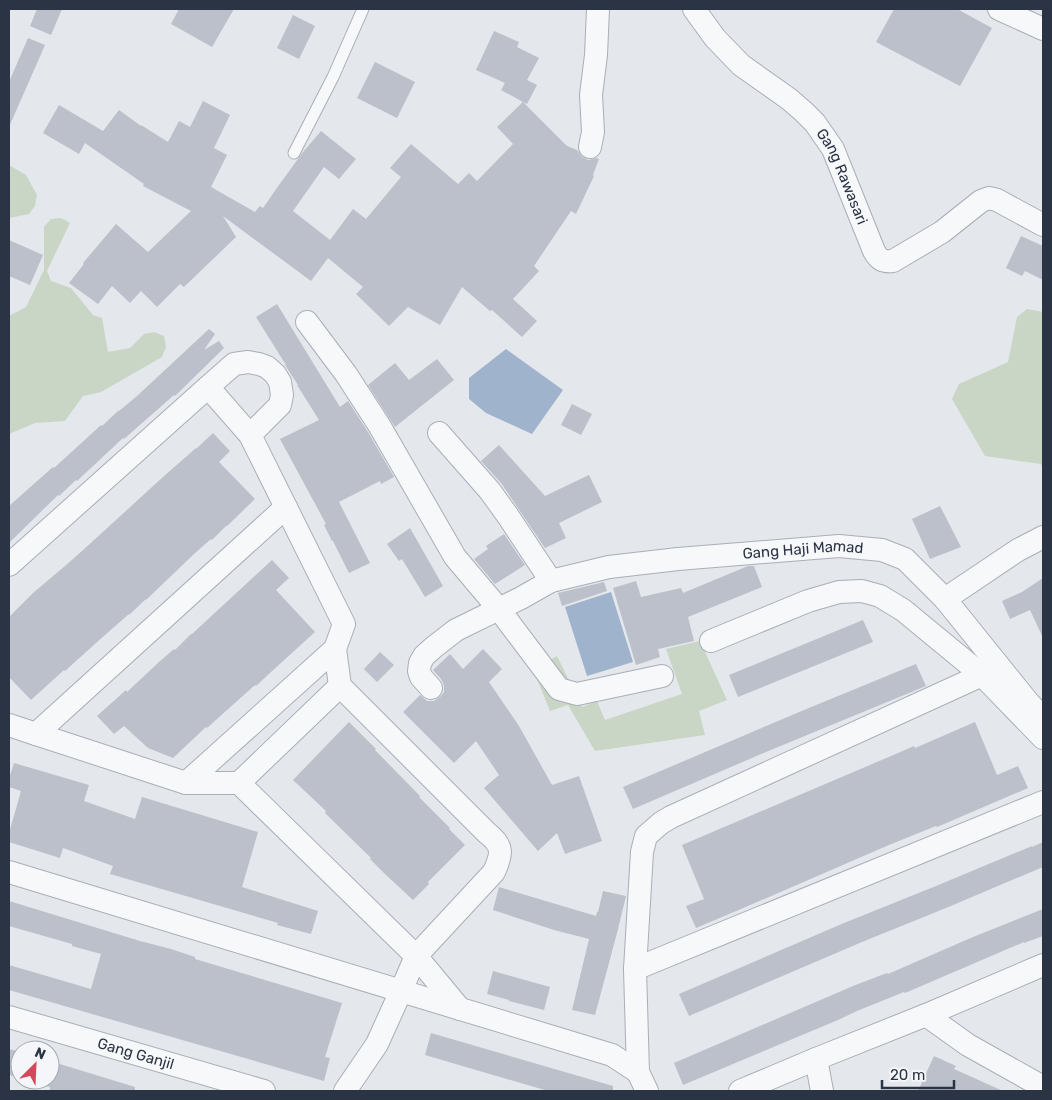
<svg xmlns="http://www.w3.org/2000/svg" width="1052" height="1100" font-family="Rubik,sans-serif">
<rect width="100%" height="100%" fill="#e4e7ec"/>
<path fill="#c9d6c5" d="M9 165 26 175 37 195 35 206 29 214 9 218Z
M61 218 70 223 47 271 51 281 71 288 93 315 102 318 108 352 130 348 144 334 154 332 164 336 166 347 162 357 101 392 83 396 65 421 35 423 9 434V316L26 307 44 270V227L51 219Z
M1027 309 1043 312V471L1041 464 985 456 952 399 959 384 1008 362 1017 317Z
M700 641 727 700 699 711 705 735 595 751 568 705 550 711 533 669 557 656 582 707 597 701 605 720 682 694 666 649Z"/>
<path fill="#9fb4cc" d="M506 349 563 390 532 434 486 413 469 399V378Z
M611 592 633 662 587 676 565 607Z"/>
<path fill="#bbc0ca" d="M37 9H62L51 35 30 26Z
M179 9H234L212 47 171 24Z
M894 9H957L992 28 960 86 876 42Z
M293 15 315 26 299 59 277 48Z
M494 31 519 42 517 47 539 58 527 80 537 85 527 104 523 102 567 146 577 150 582 157 588 160 596 158 599 159 593 175 594 176 576 214 571 211 534 266 539 271 513 299 537 321 522 337 492 310 490 311 462 287 440 325 408 307 389 326 356 294 363 287 328 258 311 281 223 216 236 237 184 287 180 284 157 307 141 291 130 303 112 286 98 304 69 283 84 264 83 263 116 224 148 252 191 211 143 186 144 184 85 143 79 154 43 133 59 105 103 131 119 110 141 126V125L168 142 179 121 190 127 203 101 230 115 214 148 227 155 211 187 255 212 260 206 263 208 279 185 303 152 321 131 356 159 339 179 324 167 293 211 330 240 353 209 366 219 401 177 390 168 411 144 458 184 469 173 477 181 513 144 497 127 523 102 501 90 505 83 476 70Z
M28 38 45 45 9 127V82Z
M375 62 415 82 397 118 357 98Z
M1021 236 1043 246V280L1025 271 1022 276 1006 268Z
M9 240 43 255 30 285 9 276Z
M277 304 340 407 348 401 368 432 394 477 381 484 380 481 339 502 370 563 349 573 333 541H332L324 525 326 524 280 439 319 420 297 385H298L285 365H286L256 317Z
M209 329 215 334 204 350 219 341 224 348 175 396 174 395 124 439 123 438 77 481 76 480 59 496 58 495 9 543V506L53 467 54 468 101 425 102 426 119 410V411L137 396Z
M437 359 454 380 395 427 368 385 395 363 409 380Z
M572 404 592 414 581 435 561 425Z
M213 433 230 451 219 462 255 499 227 526H226L212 540 211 539 194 554 146 600V599L129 615V614L113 628 96 643 65 671 64 670 31 700 9 677V617L33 593 65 566 82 551 163 477 196 448V449Z
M499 445 545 496 589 475 602 502 559 523 566 538 545 548 501 483 481 461Z
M940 506 961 547 930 559 912 519Z
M410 528 443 586 425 597 402 559 399 561 387 544Z
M504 534 525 565 495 584 474 559 488 549 486 546Z
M272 560 289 578 276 590 315 632 271 672 256 686 255 685 207 728 206 727 173 758 148 748 124 726 114 734 97 716 126 690 127 692 159 662 174 649 175 650 191 634H192Z
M748 566H754L762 587 688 617 694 641 658 649 660 657 636 665 613 588 636 581 641 597 681 588 683 593Z
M1043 578V638L1030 610 1010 619 1002 601 1022 592Z
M604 582 607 591 562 606 558 593Z
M863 620 873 642 738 697 729 675Z
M483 649 502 669 489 682 519 726 552 785 579 776 602 841 565 854 557 833 538 851 484 788 499 775 476 741 454 763 403 712 420 695 427 701H434L440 697 444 692V685L441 679 433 670 450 654 463 669Z
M380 652 394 665 377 682 364 669Z
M916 664 926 686 766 752 633 809 623 787 804 710Z
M349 722 376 749 375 750 420 796 419 797 450 828 449 829 465 845 428 882 429 884 413 900 385 874 370 859 371 858 325 813 326 811 293 780Z
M975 722 997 775 1018 766 1028 788 937 827 936 826 889 845 748 906 696 928 686 906 704 899 682 845 891 756 914 746 915 748Z
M14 763 89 785 84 801 135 819 142 797 258 832 242 887 318 911 311 934 277 925 278 923 227 908 110 874 113 866 63 848 60 858 9 842V833L21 791 9 787V779Z
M1043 842V867L946 908 862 942 689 1016 679 994 844 923 936 886 1032 846V847Z
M499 887 596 916 597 912H598L603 891 626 896 617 933 595 1015 572 1010 589 939 554 930 493 910Z
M9 901 140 941 171 949 195 957V959L342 1003 325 1057 330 1058 324 1081 9 990V965L91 989 101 954 72 946V944L9 926Z
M1043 909V936L1024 943V942L905 993 904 992 857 1011 838 1020 683 1085 674 1063 853 986 887 973 888 974 973 937Z
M493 971 550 987 544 1010 509 1001V1000L487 994Z
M431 1033 613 1086V1091H548L425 1055Z
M9 1049 20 1052V1078L9 1075Z
M934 1056 956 1066 954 1069 1003 1091H918Z
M50 1061 135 1087V1091H50V1087L28 1080H50Z"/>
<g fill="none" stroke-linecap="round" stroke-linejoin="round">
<defs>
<path id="lane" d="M294 153 333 77 363 9"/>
<g id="street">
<path id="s1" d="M694 9 715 38 741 65 789 99 804 112 815 123 833 149 874 251C879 260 883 262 893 261L942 232 981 201 989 198 997 200 1043 225"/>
<path d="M999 9 1043 29"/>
<path d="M590 147 593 132 591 95 596 55 598 9"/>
<path d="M307 322 346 374 379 425 455 557 498 608 559 689 577 694 662 676"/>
<path d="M439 433 490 491 508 516 551 581"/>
<path d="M250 435 280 405 282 395 280 382 275 374 267 367 259 364 248 362 234 364 208 387 250 435 344 624 335 649 340 686 487 833C504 846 502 854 494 872L416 956 401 991 377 1044 345 1091"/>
<path d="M9 565 208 387"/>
<path d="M945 599 1018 550 1043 537"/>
<path d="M711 641 808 601 839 592 862 591 880 596 903 610 982 675 1043 738"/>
<path id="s2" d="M431 688 421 677 419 671 420 663 424 656 434 647 456 630 521 598 551 581 609 567 678 559 839 546 882 550 905 559 945 599 1028 702 1043 718"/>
<path d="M9 725 36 734 286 507"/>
<path d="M36 734 186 783 335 649"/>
<path d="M186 783H239L340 686"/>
<path d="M239 783 416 956 460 1009"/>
<path d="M9 872 612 1055 638 1072"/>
<path d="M635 969 1043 802"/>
<path d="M926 1015 968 1045 1043 1087"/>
<path id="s3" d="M9 1017 264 1091"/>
<path d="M816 1059 822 1091"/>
<path d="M647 1091 638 1072 635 969 642 852 646 836 661 823 671 817 982 675"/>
<path d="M740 1091 816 1059 926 1015 1043 965"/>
</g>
</defs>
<use href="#lane" stroke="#a9aeb7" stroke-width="13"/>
<use href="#street" stroke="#a9aeb7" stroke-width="24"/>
<use href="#lane" stroke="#f7f8fa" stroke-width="11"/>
<use href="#street" stroke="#f7f8fa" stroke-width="22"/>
</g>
<g text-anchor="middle" stroke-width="4.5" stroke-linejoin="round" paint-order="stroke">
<g font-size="15" fill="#2b3445" stroke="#f4f6f9">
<text dy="5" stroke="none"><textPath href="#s1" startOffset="228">Gang Rawasari</textPath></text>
<text dy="5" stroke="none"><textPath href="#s2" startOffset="440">Gang Haji Mamad</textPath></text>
<text dy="5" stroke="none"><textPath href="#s3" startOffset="132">Gang Ganjil</textPath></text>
</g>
</g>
<rect width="1052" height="1100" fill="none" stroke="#2b3445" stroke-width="20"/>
<g transform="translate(35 1065) rotate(24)"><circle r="24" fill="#f4f6f9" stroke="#a4a8b1"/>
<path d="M0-4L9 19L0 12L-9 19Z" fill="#d1495b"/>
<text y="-8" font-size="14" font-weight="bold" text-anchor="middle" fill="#2b3445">N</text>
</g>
<path d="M882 1080v8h72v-8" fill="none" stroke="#2b3445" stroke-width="2.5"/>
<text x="890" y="1080" font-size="15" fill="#2b3445" stroke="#f4f6f9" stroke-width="4" paint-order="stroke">20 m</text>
</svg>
